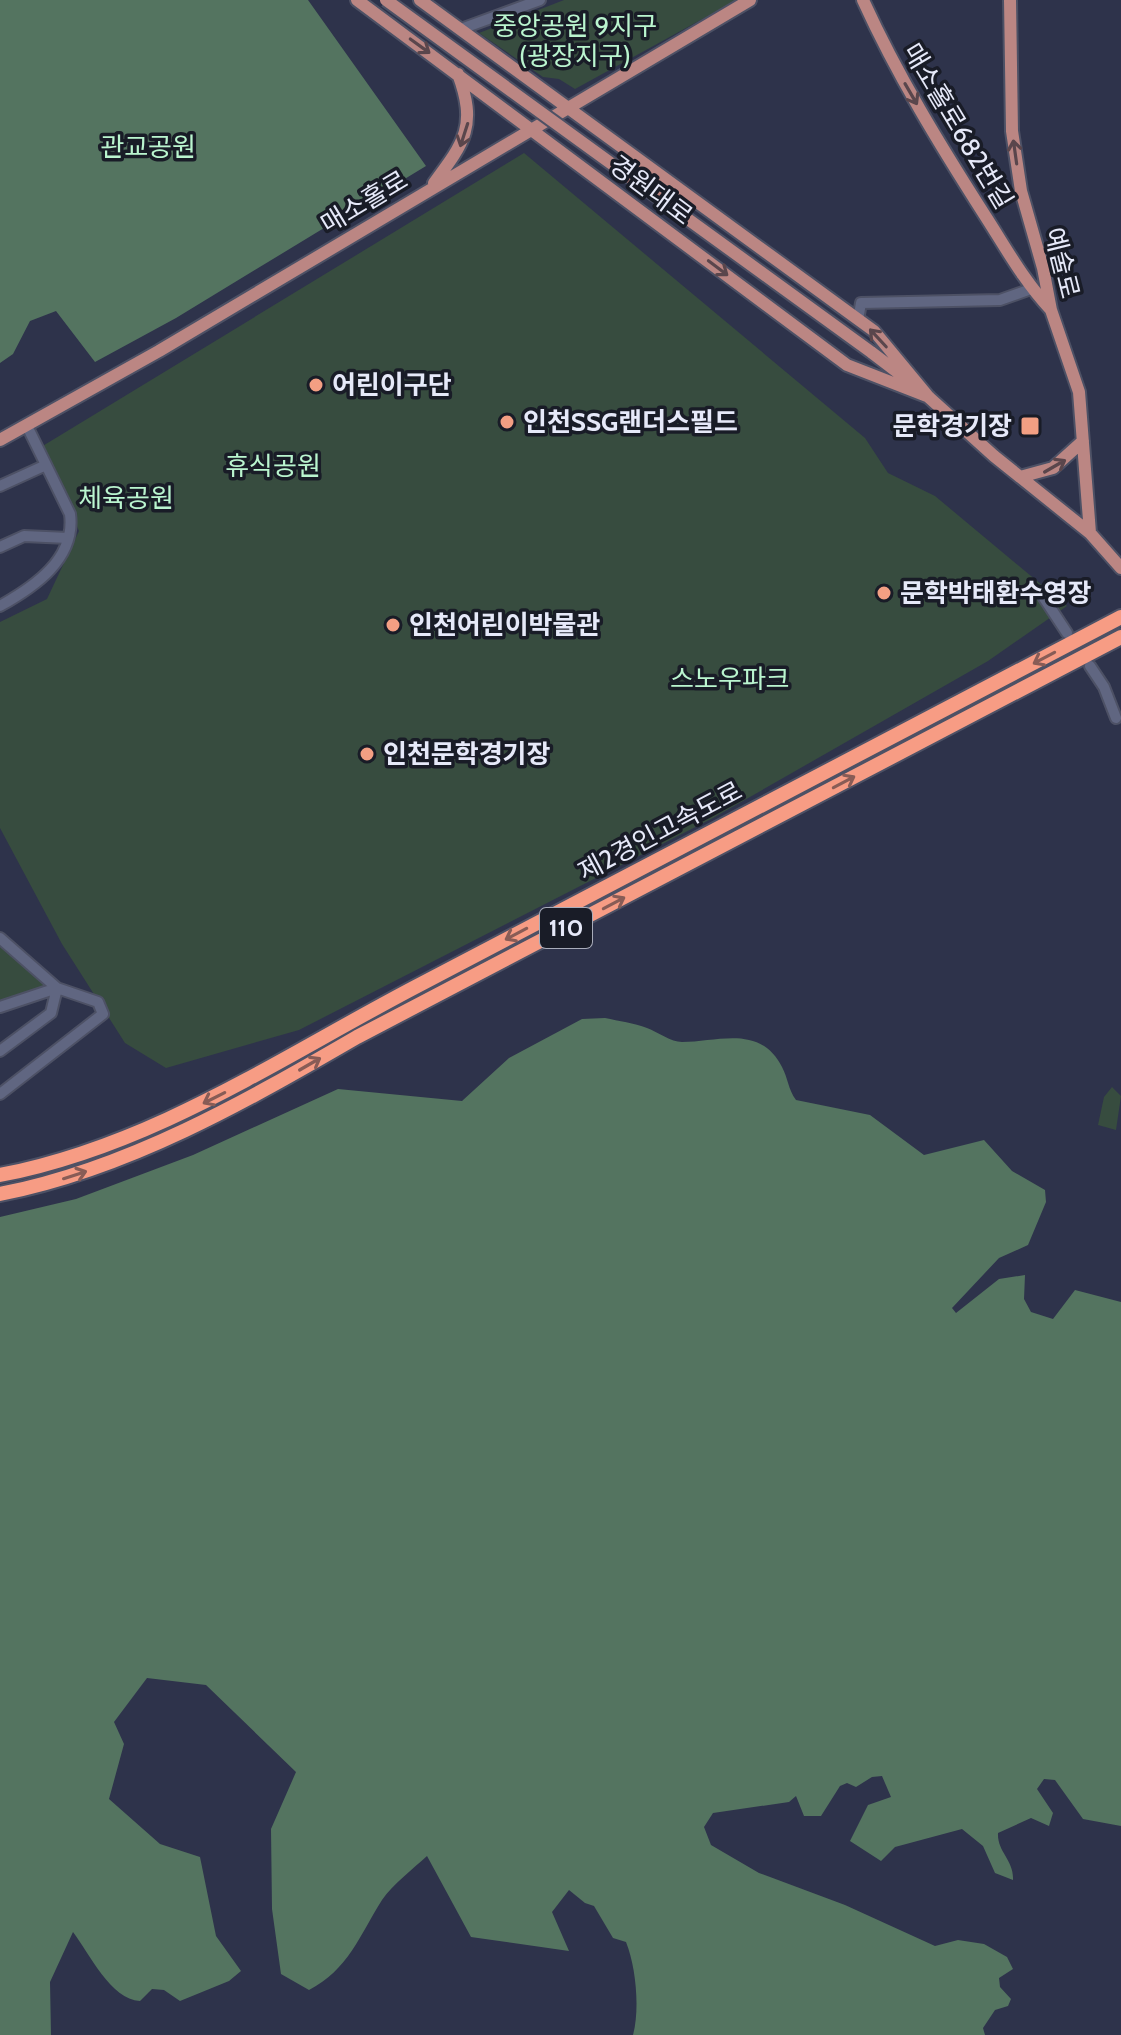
<svg xmlns="http://www.w3.org/2000/svg" width="1121" height="2035" font-family="Cabin,'Noto Sans KR',sans-serif">
<rect width="100%" height="100%" fill="#2e334b"/>
<path fill="#374c3f" d="M564 0H737L575 89 559 79 543 77 479 33Z
M524 153 865 438 888 473 935 496 1067 606 988 661 713 818 299 1030 166 1068 125 1043 62 944 0 828V622L47 599 79 531 41 447Z
M0 944 48 986 0 1002Z
M1112 1087 1121 1096 1116 1130 1098 1125 1104 1097Z"/>
<path fill="#547460" d="M0 0H308L426 166 176 318 95 362 56 311 30 321 13 354 0 363Z
M605 1018C619 1021 634 1023 647 1028 658 1032 671 1042 682 1042 718 1042 760 1024 782 1067 788 1078 788 1089 796 1100L870 1115 924 1155 984 1140 1012 1171 1045 1190 1046 1202 1028 1245 999 1258 952 1308 956 1313 999 1279 1025 1275 1024 1299 1031 1312 1053 1319 1075 1290 1121 1302V1826L1083 1819 1055 1780 1044 1779 1037 1789 1053 1813 1049 1826 1031 1818 998 1833C997 1852 1014 1860 1013 1880L995 1873 983 1846 962 1829 895 1847 881 1861 850 1841 868 1805 891 1797 882 1776 872 1777 856 1787 847 1783 840 1786 821 1816H804L796 1796 789 1802 713 1813 704 1827 711 1845 759 1873 845 1905 935 1946 958 1940 984 1944 1007 1957 1013 1969 999 1978 1000 1987 1011 1999 1008 2006 995 2010 983 2028 985 2035H633C640 2009 636 1967 626 1942L613 1938 594 1906 585 1903 569 1890 552 1912 569 1951 471 1937 427 1856C413 1869 393 1884 382 1900 360 1935 348 1970 309 1990L281 1974 272 1909 271 1829 296 1772 206 1685 147 1678 114 1722 124 1744 109 1799 160 1844 200 1857 216 1936 241 1971 229 1981 180 2001 164 1990 152 1989 140 2001C111 2000 89 1953 73 1932L50 1982 51 2035H0V1217L76 1199 193 1155 338 1089 462 1101 509 1058 582 1019Z"/>
<g fill="none" stroke-linecap="round" stroke-linejoin="round">
<defs>
<path id="minor" d="M461 29 540 0
M858 320 861 303 1000 300 1031 289
M0 486 46 465
M0 547 24 536 68 538
M1044 598 1067 633
M0 606C34 587 76 559 70 514L28 428
M1090 666 1104 687 1116 718
M0 938 57 988
M0 1007 57 988 98 1002 103 1014 0 1094
M0 1051 51 1013 57 988"/>
<path id="major" d="M357 0 847 365 929 397
M420 0 874 331 927 395
M863 0C897 75 940 145 984 214 1006 248 1023 280 1051 310
M1010 0 1012 131 1021 191 1043 268 1051 310 1079 392 1090 533
M434 183C465 142 477 125 458 74
M871 352 909 381
M923 392 994 456 1090 533 1121 568
M0 440 159 351 750 0
M1020 477 1053 468 1083 441"/>
<path id="highway" d="M0 1175C156 1145 284 1055 423 983 655 861 888 739 1121 617
M0 1194C128 1169 245 1102 357 1037L1121 637"/>
</defs>
<use href="#minor" stroke="#4d5165" stroke-width="14"/>
<use href="#major" stroke="#4d5165" stroke-width="16"/>
<use href="#highway" stroke="#4d5165" stroke-width="18"/>
<use href="#minor" stroke="#606681" stroke-width="10"/>
<use href="#major" stroke="#bb8683" stroke-width="12"/>
<use href="#highway" stroke="#f79c84" stroke-width="14"/>
<defs>
<path id="major-bridge" d="M386 0 871 352"/>
</defs>
<use href="#major-bridge" stroke="#4d5165" stroke-width="16" stroke-linecap="butt"/>
<use href="#major-bridge" stroke="#bb8683" stroke-width="12"/>
</g>
<defs><path id="oneway-shaft" d="M-6 0H5M1.5-3L5.5 0L1.5 3" fill="none" stroke-width="1.6" stroke-linecap="round" stroke-linejoin="round" transform="scale(2)"/></defs>
<g stroke="#5a464c">
<use href="#oneway-shaft" transform="translate(420 46) rotate(36)"/>
<use href="#oneway-shaft" transform="translate(911 94) rotate(60)"/>
<use href="#oneway-shaft" transform="translate(464 135) rotate(108)"/>
<use href="#oneway-shaft" transform="translate(1015 152) rotate(-98)"/>
<use href="#oneway-shaft" transform="translate(718 268) rotate(37)"/>
<use href="#oneway-shaft" transform="translate(878 338) rotate(-133)"/>
<use href="#oneway-shaft" transform="translate(1055 466) rotate(-30)"/>
</g>
<g stroke="#885c56">
<use href="#oneway-shaft" transform="translate(1044 658) rotate(152)"/>
<use href="#oneway-shaft" transform="translate(844 782) rotate(-28)"/>
<use href="#oneway-shaft" transform="translate(614 903) rotate(-28)"/>
<use href="#oneway-shaft" transform="translate(516 934) rotate(152)"/>
<use href="#oneway-shaft" transform="translate(310 1064) rotate(-30)"/>
<use href="#oneway-shaft" transform="translate(214 1098) rotate(153)"/>
<use href="#oneway-shaft" transform="translate(75 1175) rotate(-18)"/>
</g>
<g fill="#f39f83" stroke="#191c27" stroke-width="3">
<circle cx="316" cy="385" r="8"/>
<circle cx="507" cy="422" r="8"/>
<rect x="1020" y="416" width="20" height="20" rx="4"/>
<circle cx="884" cy="593" r="8"/>
<circle cx="393" cy="625" r="8"/>
<circle cx="367" cy="754" r="8"/>
</g>
<g text-anchor="middle" stroke-width="7" stroke-linejoin="round" paint-order="stroke">
<rect fill="#191c27" stroke="#a8acba" stroke-width="2" x="540" y="908" width="52" height="40" rx="6"/>
<g font-size="24" font-weight="bold" fill="#e6e9f9">
<text x="566" y="936">110</text>
</g>
<g font-size="26" fill="#baf5cf" stroke="#191c27">
<text x="575" y="35">중앙공원 9지구<tspan x="575" dy="30">(광장지구)</tspan></text>
<text x="148" y="156">관교공원</text>
<text x="273" y="475">휴식공원</text>
<text x="126" y="507">체육공원</text>
<text x="730" y="688">스노우파크</text>
</g>
<g font-size="26" fill="#e6e9f9" stroke="#191c27">
<text transform="translate(958 126) rotate(59)" y="9">매소홀로682번길</text>
<text transform="translate(651 190) rotate(37)" y="9">경원대로</text>
<text transform="translate(364 202) rotate(-31)" y="9">매소홀로</text>
<text transform="translate(1062 263) rotate(76)" y="9">예술로</text>
<text transform="translate(660 831) rotate(-28)" y="9">제2경인고속도로</text>
</g>
<g font-size="26" font-weight="bold" fill="#e6e9f9" stroke="#191c27" text-anchor="start">
<text x="332" y="394">어린이구단</text>
<text x="523" y="431">인천SSG랜더스필드</text>
<text x="1012" y="435" text-anchor="end">문학경기장</text>
<text x="900" y="602">문학박태환수영장</text>
<text x="409" y="634">인천어린이박물관</text>
<text x="383" y="763">인천문학경기장</text>
</g>
</g>
</svg>
